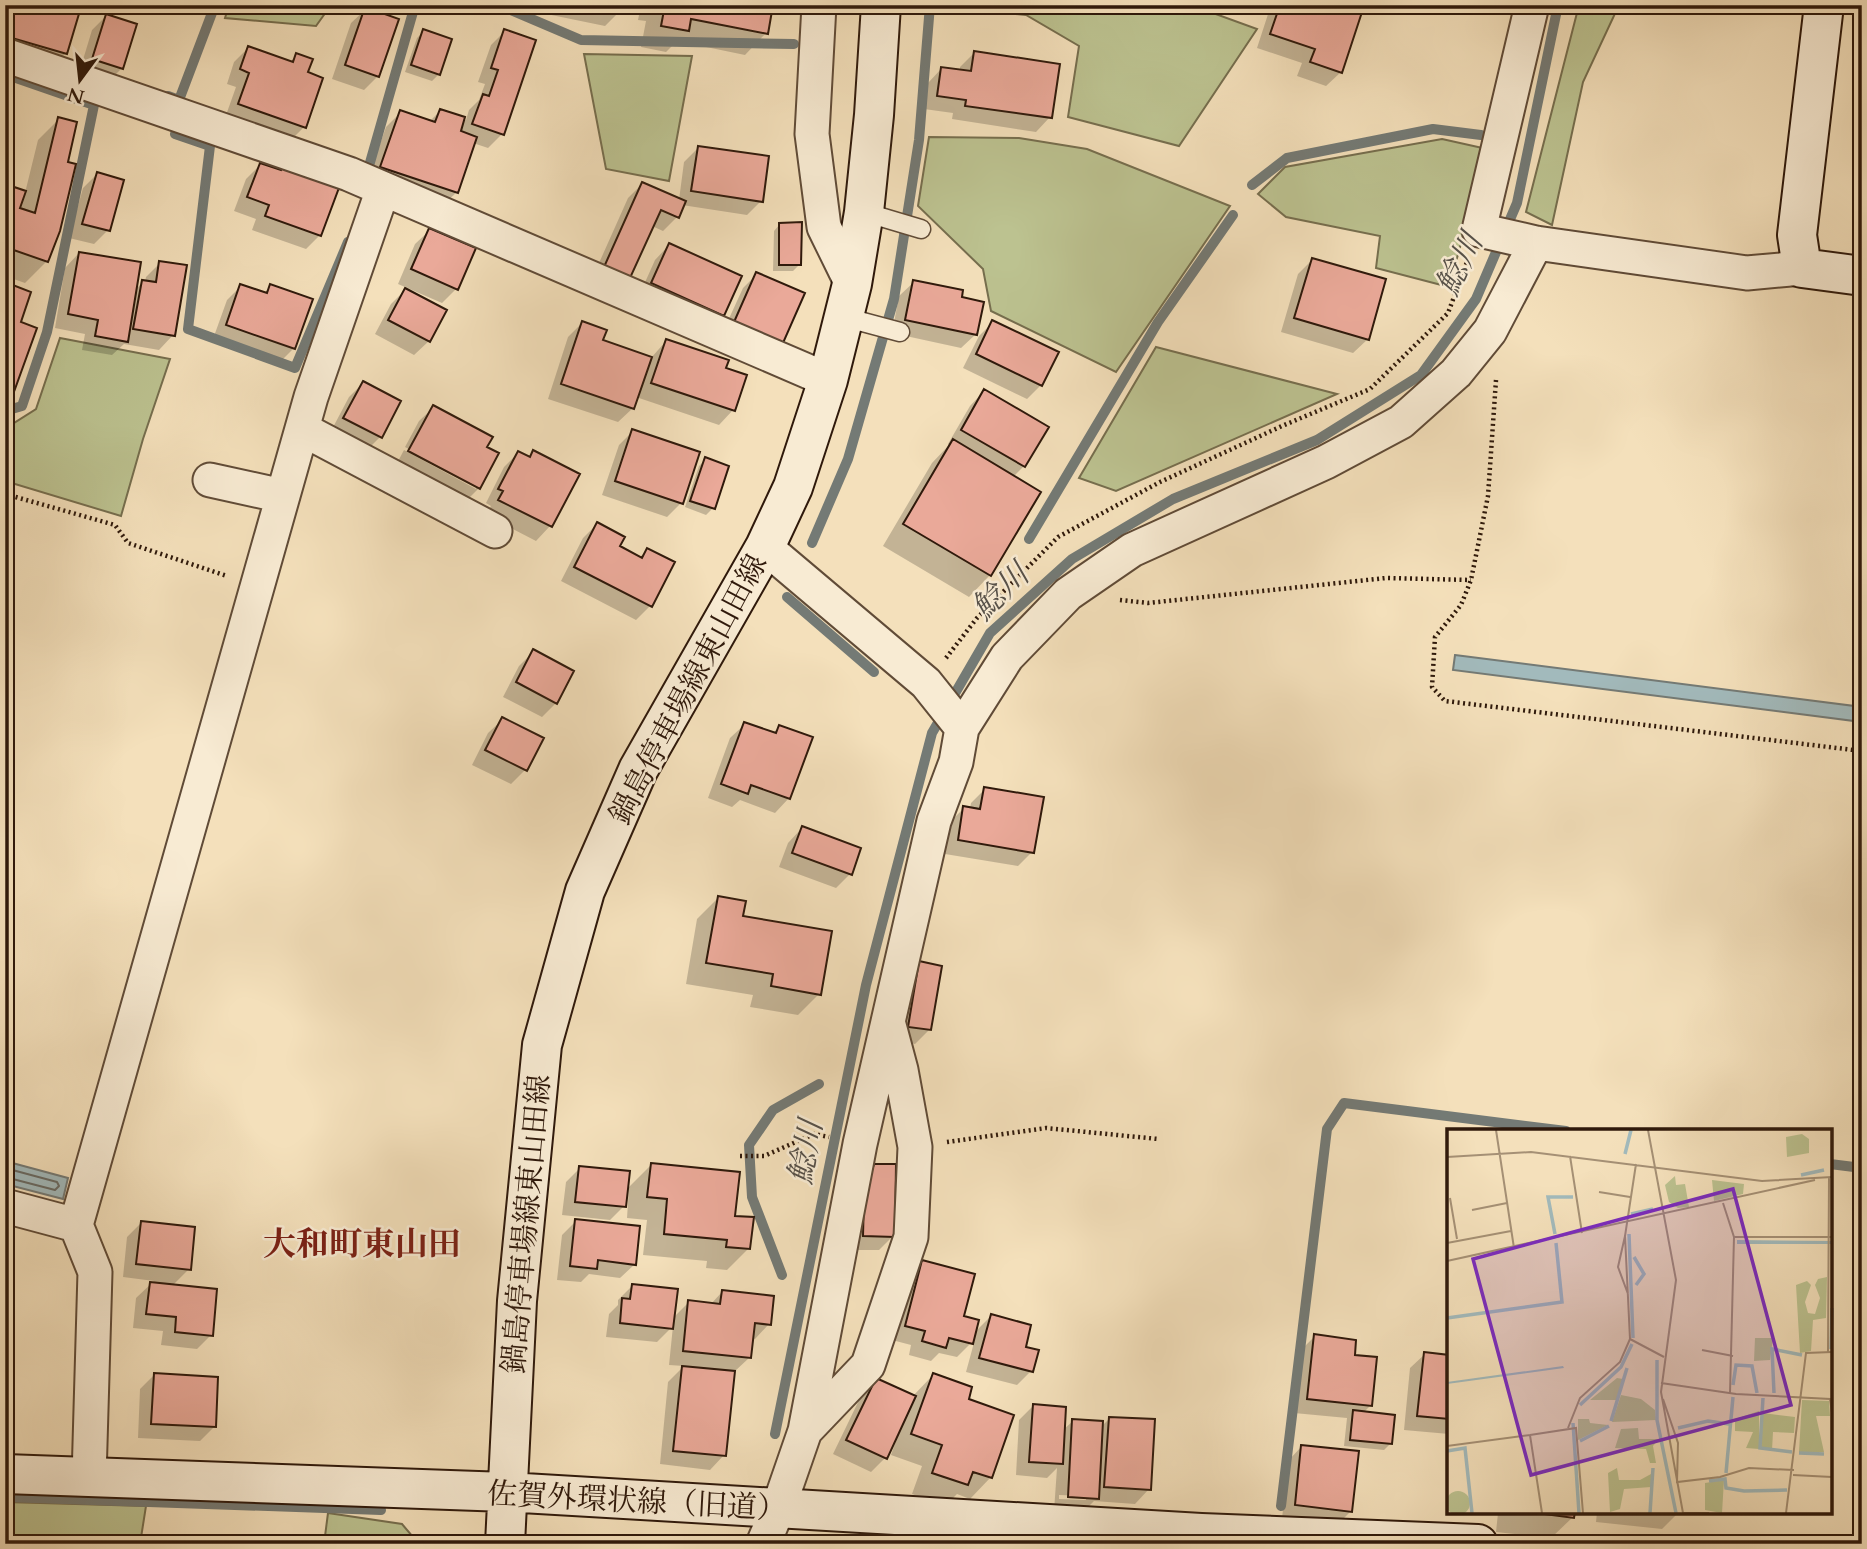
<svg xmlns="http://www.w3.org/2000/svg" width="1867" height="1549" font-family="Cardo,'Noto Serif JP',serif">
<rect width="100%" height="100%" fill="#f4e0bb"/>
<filter id="stains"><feTurbulence type="fractalNoise" baseFrequency=".00286" numOctaves="4"/><feColorMatrix values="0 0 0 0 .2 0 0 0 0 .09 0 0 0 0 .02 0 0 0 .5 -.17"/></filter>
<radialGradient id="worn" r=".72"><stop offset=".6" stop-color="#630" stop-opacity="0"/><stop offset="1" stop-color="#630" stop-opacity=".3"/></radialGradient>
<path fill="#bcc290" stroke="#766e4e" stroke-width="2" d="M229 5H331L316 26 225 18Z
M945 5H1191L1257 29 1179 146 1068 117 1079 46 1026 15 944 7Z
M1579 5H1619L1583 82 1552 225 1526 212Z
M584 54 692 56 669 181 606 169Z
M929 137 1019 138 1087 149 1230 206 1116 372 991 311 983 269 918 206Z
M1442 139 1487 149 1449 287 1376 268 1380 236 1286 217 1258 194 1285 167Z
M60 338 170 359 143 439 121 516 5 481V446L11 425 36 409Z
M1156 347 1337 394 1116 491 1079 478Z
M5 1502 146 1506 140 1544H5Z
M328 1513 402 1524 419 1544H324Z"/>
<path fill="#a2babc" stroke="#747a75" stroke-width="2" d="M1455 655 1862 707V722L1453 670Z
M5 1161 68 1178 63 1199 5 1184Z"/>
<path fill="#0003" fill-rule="evenodd" d="M5 5 65 54 44 75 5 63Z
M528 5H620L619 12 605 26 527 10Z
M641 5H772L766 33 745 55 677 41 666 52 641 47 646 21 638 20Z
M1271 5H1344L1341 72 1326 86 1297 76 1302 63 1257 48Z
M366 9 378 76 364 90 332 79 351 23Z
M106 16 122 68 108 82 79 73 92 30Z
M424 31 439 74 432 81 405 72 417 38Z
M505 31 502 134 488 148 473 143 457 192 442 206 367 181 386 127 400 113 429 122 440 111 466 120 469 110 479 100 485 84 478 82 491 45Z
M248 48 290 62 297 55 306 73 304 127 290 141 225 118 236 87 227 84 234 62Z
M974 53 1050 117 1036 132 952 119 953 113 924 109 928 83 942 68 960 71V67Z
M59 119 47 261 25 283 5 276V186L25 193 38 140Z
M699 147 761 201 747 215 682 205 677 217 663 231 652 226 591 281 628 198 642 184 679 200 684 162Z
M260 165 279 171 283 166 320 235 306 249 252 230 256 219 234 211 246 179Z
M97 174 108 230 94 244 69 238 83 188Z
M1862 214V264L1852 263 1858 218Z
M780 224 799 265 793 271H773L774 231Z
M430 230 456 289 442 303 398 284 415 244Z
M669 245 723 315 708 329 638 298 655 260Z
M79 253 135 290 143 282H145L146 277 160 263 173 335 159 350 124 344 112 355 82 350 85 334 55 328 65 268Z
M1312 260 1368 339 1353 353 1281 332 1298 274Z
M757 274 803 294 721 336 743 288Z
M914 282 976 334 961 348 892 333 899 296Z
M241 286 263 294 271 286 294 348 279 363 213 339 227 300Z
M405 290 429 341 414 355 375 334 391 304Z
M993 322 1041 385 1027 399 963 368 979 336Z
M582 323 601 342 651 358 666 341 724 369 745 376 733 410 719 425 636 397 633 408 618 422 548 399 568 337Z
M363 383 399 402 380 437 366 451 330 433 349 397Z
M984 391 1024 466 1013 477 1039 492 990 575 969 597 883 546 932 463 949 445 948 444 970 406Z
M434 407 484 448 479 488 465 502 396 465 404 450 476 489V485L405 447 419 421Z
M633 431 681 503 667 517 602 495 619 445Z
M534 452 577 474 550 526 536 541 486 515 491 506 486 503 504 467 518 453 528 458Z
M706 459 713 508 706 515 685 507 699 466Z
M597 524 618 547 639 558 647 550 650 606 636 620 561 581 583 538Z
M533 652 556 703 542 717 503 697 519 666Z
M503 719 525 770 511 784 472 765 488 733Z
M745 724 772 734 779 727 789 798 775 813 740 800 732 807 708 798 730 738Z
M985 789 1032 852 1018 866 945 854 950 822 964 808 970 809 971 803Z
M802 828 850 874 836 888 779 867 788 843Z
M718 898 741 918 819 994 798 1015 750 1007 753 995 686 984 697 919Z
M919 963 929 1030 915 1044 895 1040 905 977Z
M651 1165 734 1217 749 1248 727 1270 706 1268 707 1261 643 1255 647 1220 627 1218 629 1187Z
M874 1165 893 1236 879 1250H850L860 1180Z
M580 1168 624 1206 610 1220 562 1215 566 1182Z
M576 1221 635 1264 620 1278 589 1274 581 1282 557 1280 562 1235Z
M141 1223 189 1269 172 1286 211 1335 197 1349 161 1345 163 1331 133 1328 136 1298 154 1281 123 1277 127 1237Z
M923 1262 973 1334 991 1316 1023 1348 1031 1371 1017 1385 966 1372 975 1339 957 1357 939 1353 931 1361 909 1355 911 1345 892 1340 909 1276Z
M632 1286 673 1318 689 1302 710 1305 722 1292 769 1324 755 1339 751 1338 749 1358 734 1372 724 1455 710 1470 660 1464 668 1382 684 1366 669 1365 673 1326 657 1342 606 1337 609 1314 618 1305V1300Z
M1315 1336 1353 1356 1371 1405 1363 1413 1390 1444 1384 1450 1344 1446 1347 1418 1294 1413 1301 1350Z
M1425 1354 1449 1356V1434L1404 1430 1410 1368Z
M154 1375 214 1427 200 1441 138 1438 140 1389Z
M933 1375 967 1400 991 1477 970 1499 957 1494 945 1506 912 1494 922 1466 891 1455 897 1438 895 1437 885 1458 871 1472 833 1454 862 1394 876 1380 912 1397Z
M1033 1406 1063 1430 1073 1421 1101 1427 1109 1419 1149 1489 1135 1504 1094 1501 1083 1512 1054 1511 1057 1468 1047 1478 1016 1475 1019 1420ZM1059 1495 1086 1496V1500L1059 1499Z
M1302 1446 1351 1511 1337 1525 1282 1519 1288 1461Z
M1492 1512H1573V1517L1551 1538 1496 1532 1498 1513Z
M1597 1512H1676V1515L1662 1529 1596 1522Z"/>
<g fill="none" stroke-linecap="round" stroke-linejoin="round">
<path stroke="#686a64" stroke-width="2" d="M5 1168 57 1182 59 1186 55 1190 5 1177"/>
<path stroke="#747a75" stroke-width="10" d="M499 5 581 40 794 44
M168 96 179 100 215 5
M175 134 210 146 188 329 295 368 348 242
M369 166 415 5
M1252 185 1287 158 1433 129 1481 135
M5 411 22 406 47 332 94 105 16 78
M1029 539 1158 322 1233 215
M812 543 848 459 894 299 919 140 930 5
M787 597 874 672
M1830 1164 1862 1168
M782 1275 752 1197 749 1145 773 1110 819 1084
M775 1434 866 985 932 733 990 633 1072 559 1173 499 1317 440 1421 375 1476 299 1517 203 1558 5
M5 1497 381 1510
M1281 1506 1327 1129 1344 1103 1566 1131"/>
</g>
<path fill="#eaa999" stroke="#2f190b" stroke-width="2" d="M5 5H76L81 7 67 54 5 36Z
M584 5H622L621 13Z
M665 5H773L768 34 691 19 689 31 661 26Z
M1280 5H1350L1363 9 1342 73 1310 62 1315 49 1270 34Z
M365 7 399 19 379 77 345 65Z
M106 14 137 24 123 69 92 59Z
M423 29 452 39 440 75 411 65Z
M504 29 536 40 504 135 472 124 483 94 489 96 498 70 491 68Z
M248 46 293 62 296 53 313 59 308 72 323 78 306 128 238 104 249 73 240 69Z
M974 51 1060 64 1052 118 965 106 966 100 937 96 941 67 971 71Z
M440 109 465 117 461 131 477 137 458 193 380 167 400 110 435 122Z
M58 117 77 122 68 162 76 164 60 231 48 262 5 247V184L26 191 20 208 35 213Z
M698 146 769 156 763 202 691 191Z
M260 163 281 170 283 164 340 185 321 236 265 216 269 205 247 197Z
M97 172 124 180 110 231 82 224Z
M642 182 686 201 679 218 661 210 630 278 604 267Z
M802 222 801 265H779V223Z
M429 228 476 248 458 290 411 269Z
M669 243 742 276 724 316 651 283Z
M79 252 141 262 128 342 95 336 98 320 68 314Z
M1312 258 1386 279 1369 340 1294 318Z
M159 261 187 265 175 336 133 329 142 280 156 282Z
M756 272 805 293 783 343 734 322Z
M913 280 963 290 962 297 984 302 977 335 905 320Z
M5 282 31 292 21 322 37 328 11 400 5 398Z
M240 284 267 293 270 284 313 299 295 349 226 325Z
M405 288 447 310 430 342 388 320Z
M992 320 1059 352 1042 386 976 354Z
M582 321 607 330 603 340 652 357 634 409 561 384Z
M666 339 729 360 726 368 747 375 735 411 651 383Z
M363 381 401 401 382 438 343 418Z
M984 389 1049 427 1025 467 961 430Z
M433 405 493 437 487 447 499 453 480 489 408 451Z
M632 429 700 452 683 504 615 481Z
M953 439 1041 492 991 576 903 524Z
M533 450 580 474 552 527 498 500 503 491 498 489 518 451 530 457Z
M705 457 729 466 715 509 690 501Z
M597 522 625 537 620 546 642 558 647 548 675 562 652 607 574 567Z
M533 649 574 671 557 704 516 682Z
M502 717 544 738 527 771 485 750Z
M744 722 776 733 779 725 813 737 790 799 751 785 748 794 721 784Z
M984 787 1044 797 1034 853 958 840 963 806 980 809Z
M802 826 861 848 852 875 792 853Z
M718 896 746 901 743 916 832 931 821 995 771 986 773 974 706 963Z
M919 961 942 966 931 1030 908 1027Z
M651 1163 740 1172 735 1216 754 1217 750 1249 726 1247 727 1240 664 1234 667 1199 647 1197Z
M874 1164H896L895 1237 863 1236 864 1196Z
M579 1166 630 1171 626 1207 575 1202Z
M575 1219 640 1226 636 1265 598 1260 597 1269 570 1266Z
M141 1221 195 1227 191 1270 136 1264Z
M922 1260 975 1274 964 1316 979 1320 973 1344 949 1338 946 1348 922 1341 925 1331 905 1326Z
M150 1282 217 1289 213 1336 175 1332 176 1317 146 1314Z
M632 1284 678 1289 673 1329 620 1323 622 1298 630 1299Z
M722 1290 774 1296 771 1325 755 1323 751 1358 683 1351 688 1300 720 1304Z
M991 1314 1031 1325 1026 1347 1039 1350 1033 1372 979 1358Z
M1314 1334 1356 1340 1355 1355 1377 1357 1372 1406 1307 1399Z
M1424 1352 1449 1355V1419L1417 1416Z
M682 1366 735 1371 726 1456 673 1451Z
M154 1373 218 1377 216 1427 151 1424Z
M933 1373 972 1387 969 1399 1014 1415 992 1478 973 1472 968 1485 932 1473 942 1445 911 1434Z
M876 1378 916 1396 887 1459 846 1440Z
M1033 1404 1066 1407 1063 1464 1029 1462Z
M1353 1410 1395 1415 1392 1444 1350 1440Z
M1109 1417 1155 1419 1151 1490 1104 1487Z
M1072 1419 1103 1421 1099 1499 1068 1497Z
M1301 1445 1359 1451 1352 1512 1295 1505Z
M1529 1512H1575L1574 1518Z"/>
<g fill="none" stroke-linecap="round" stroke-linejoin="round">
<defs>
<path id="lane" d="M864 212 921 229
M844 317 900 332"/>
<path id="street" d="M819 5 812 134 824 227 852 284
M1532 5 1479 230 1536 243 1747 273 1802 268
M5 55 349 174 828 380
M302 429 495 531
M210 480 283 496
M765 547 926 683 962 728
M5 1206 76 1225 95 1272 89 1478
M76 1225 311 397 383 189
M805 1431 868 1365 911 1237 915 1147 901 1070 889 1025
M763 1544 778 1509 805 1431 860 1144 934 821 956 762 962 728 1007 657 1068 594 1132 550 1326 462 1401 422 1456 373 1490 331 1536 243"/>
<path id="secondary" d="M1824 5 1797 235 1802 268 1862 276
M5 1474 506 1492 1201 1533 1478 1544
M505 1544 517 1301 542 1045 585 891 638 770 765 547 793 487 828 380 852 284 864 212 874 115 881 5"/>
</defs>
<use href="#lane" stroke="#604b37" stroke-width="21"/>
<use href="#street" stroke="#604b37" stroke-width="37"/>
<use href="#secondary" stroke="#2f190b" stroke-width="42"/>
<path stroke="#2f190b" stroke-width="4.5" stroke-dasharray="2 3.5" stroke-linecap="butt" d="M1496 380 1488 496 1471 580 1461 605 1435 637 1432 687 1445 701 1862 751
M5 494 115 525 128 543 227 576
M1120 600 1148 603 1386 578 1471 580
M946 658 977 618 1058 537 1160 482 1282 426 1370 389 1448 313 1467 262
M947 1142 1046 1128 1158 1139
M740 1156H764L814 1134 829 1137"/>
<use href="#lane" stroke="#f8ebd3" stroke-width="18"/>
<use href="#street" stroke="#f8ebd3" stroke-width="33"/>
<use href="#secondary" stroke="#f8ebd3" stroke-width="38"/>
</g>
<g text-anchor="middle" stroke-width="5" stroke-linejoin="round" paint-order="stroke">
<g font-size="30" fill="#2f190b" stroke="#f8ebd3">
<text transform="translate(688 689) rotate(-62)" y="10">鍋島停車場線東山田線</text>
<text transform="translate(526 1224) rotate(-85)" y="10">鍋島停車場線東山田線</text>
<text transform="translate(637 1501) rotate(3)" y="10">佐賀外環状線（旧道）</text>
</g>
<g font-size="32" font-style="italic" fill="#575149" stroke="#f8ebd3">
<text transform="translate(1459 264) rotate(-64)" y="11">鯰川</text>
<text transform="translate(1000 591) rotate(-44)" y="11">鯰川</text>
<text transform="translate(805 1152) rotate(-79)" y="11">鯰川</text>
</g>
<g font-size="33" font-weight="bold" fill="#7a1f14" stroke="#f8ebd3">
<text x="362" y="1255">大和町東山田</text>
</g>
</g>
<g transform="translate(1447 1129)">
<rect width="385" height="385" fill="#f4e0bb"/>
<path d="M355 5 362 10V24L340 28 339 8ZM228 47 229 56 238 55 242 78 231 79 222 73 218 56ZM265 51 297 55 296 65 267 72ZM380 148 379 189 366 191 364 222 353 224 349 156 360 152 364 156 358 173 361 184 368 185 373 169 368 156 371 150ZM308 209H326L323 231 307 232ZM170 249 176 250 170 271H143ZM174 266 194 270 208 281 209 291 165 293ZM355 271 382 272 383 287H369L377 323H352ZM312 282V320L299 319 306 303 288 302V290ZM316 284 348 288 347 304 326 303 325 321 314 319ZM131 290H142L143 294 161 296 131 311ZM191 299 192 310H212L206 317 209 334H203L199 320 168 319 174 300ZM170 339 172 351H193L204 345V358L177 360 173 380 163 383 161 344ZM277 351 275 384 258 381V354ZM-1 374a12 12 0 1 1 24 0a12 12 0 1 1-24 0Z" fill="#bcc290"/>
<path d="M290 111 385 112V115H290ZM116 237 117 239 0 255V253Z" fill="#a2babc"/>
<path fill="none" stroke="#a2babc" stroke-width="3.5" d="M178 25 184 1M354 46 377 41M184 85 206 80M108 105 101 68H126M182 105 186 209M187 128 197 145 189 156M0 189 115 173 109 114M384 220 385 179M210 231V291L229 384M286 256 289 236 305 237 310 264M327 264 325 220 355 226M316 269 313 319 345 323M133 276 174 238 185 215M164 292 180 239M126 294 132 384M231 299 261 292 282 295M133 312 162 297M0 322 18 319 25 384M352 324 377 325M279 344 286 268M262 352 278 350 279 359 297 362 340 361M203 384 206 339"/>
<path fill="none" stroke="#a59075" stroke-width="2" d="M49 1 67 119M201 1 229 151 214 263 236 384M123 27 135 104M0 28 84 23 315 52 385 48M152 63 183 68M3 69 10 110M276 74 287 108H385M25 81 60 74M178 107 171 138 181 165M0 114 64 102M0 132 368 51M183 210 217 228M255 221 286 227M381 223 382 48M214 254 289 265 383 270 385 284M283 264 287 108M216 270 231 314 230 353 273 348 302 339 347 341M121 299 133 269 173 233 183 210 178 107 189 35M83 306 129 299 136 384M0 317 83 306 95 384M346 346 385 348M236 384H262M339 384 359 224 385 223"/>
<path fill="#7b2cbf" fill-opacity="0.15" stroke="#7b2cbf" stroke-width="3.5" d="M286 60 344 276 84 346 26 130Z"/>
<rect width="385" height="385" fill="none" stroke="#2f190b" stroke-width="3.5"/>
</g>
<rect width="1867" height="1549" fill="none" stroke="#f4e0bb" stroke-width="28"/>
<rect x="7" y="7" width="1853" height="1535" fill="none" stroke="#2f190b" stroke-width="3.5"/>
<rect x="14" y="14" width="1839" height="1521" fill="none" stroke="#2f190b" stroke-width="2"/>
<g transform="translate(80 80) rotate(195)" stroke="#f8ebd3" stroke-width="5" paint-order="stroke">
<path d="M0-5L12 26L0 18L-12 26Z" fill="#2f190b"/>
<text y="-10" font-size="19" font-weight="bold" text-anchor="middle" fill="#2f190b">N</text>
</g>
<rect width="100%" height="100%" filter="url(#stains)"/>
<rect width="100%" height="100%" fill="url(#worn)"/>
</svg>
